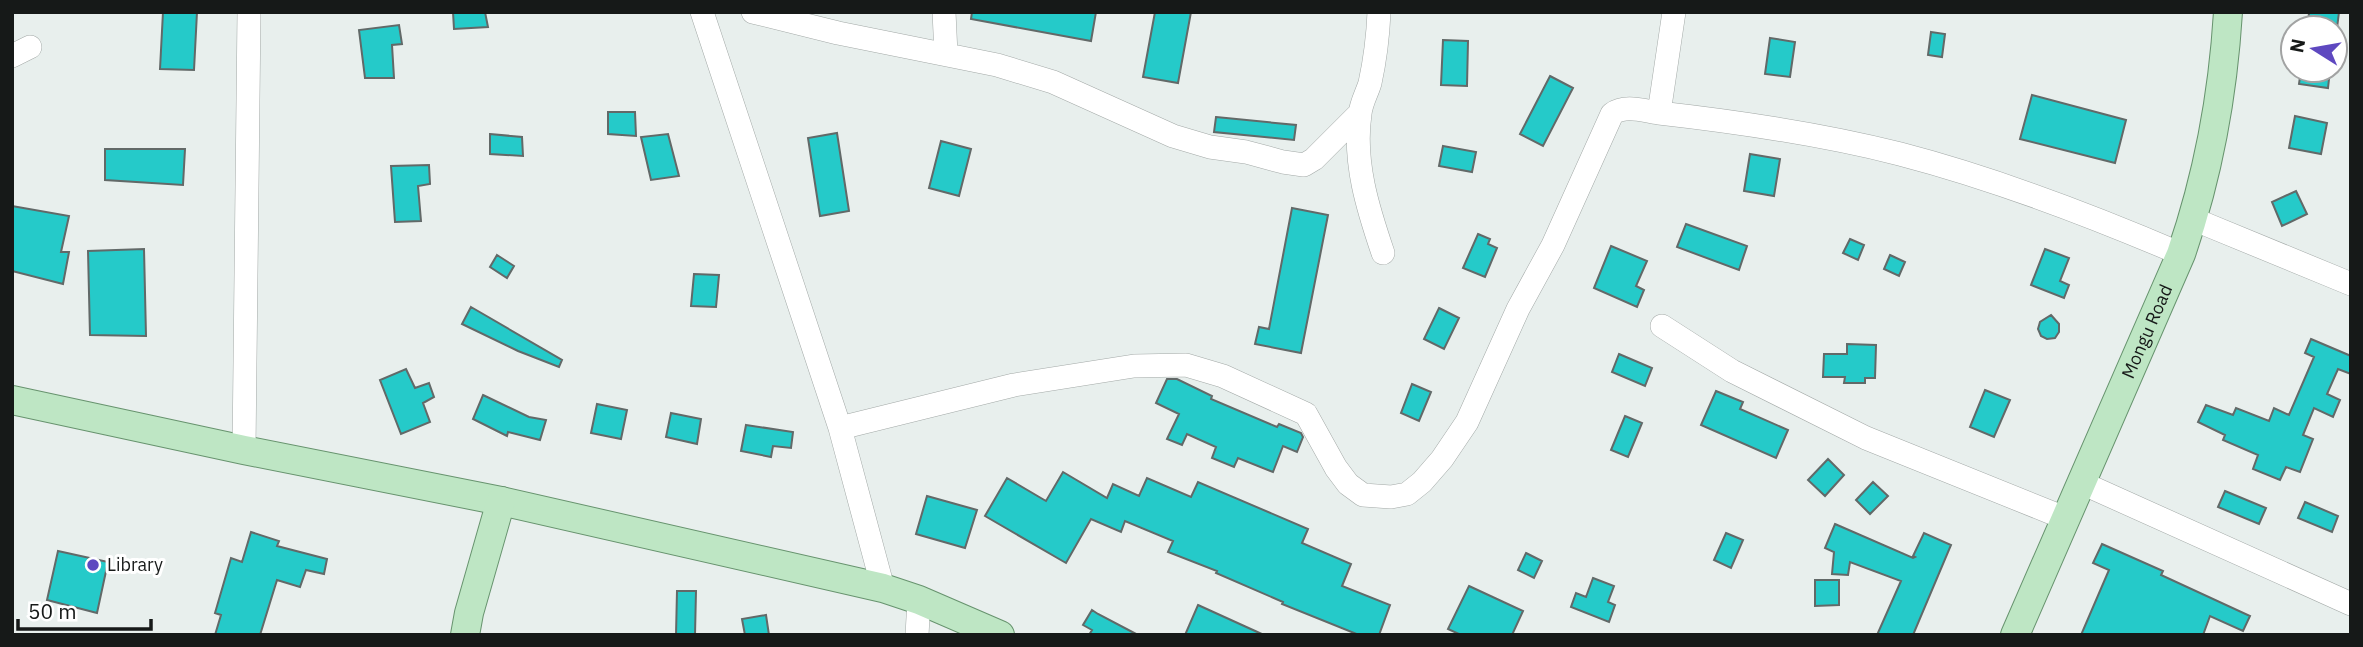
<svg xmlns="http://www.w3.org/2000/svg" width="2363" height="647" font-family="'IBM Plex Sans',sans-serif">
<rect width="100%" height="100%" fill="#e8efed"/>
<path fill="#25cac9" stroke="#626968" stroke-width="2" d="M163 12H197L194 70 160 69Z
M453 12H485L488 27 454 29Z
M972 12H1096L1091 41 971 19Z
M1155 12H1191L1178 83 1143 77Z
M2309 12H2339L2337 28H2308Z
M399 25 402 44 392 45 394 78H365L359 30Z
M1931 32 1945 34 1942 57 1928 55Z
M1770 38 1795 42 1790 77 1765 74Z
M1443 40 1468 41 1467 86 1441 85Z
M2301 70H2330L2328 88 2299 84Z
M1550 76 1573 88 1543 146 1520 134Z
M2032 95 2126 120 2115 163 2020 139Z
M608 112H635L636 136 608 134Z
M2295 116 2327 123 2321 154 2289 148Z
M1216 117 1296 125 1294 140 1214 132Z
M837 133 849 211 820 216 808 138Z
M490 134 522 137 523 156 490 154Z
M668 134 679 176 651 180 641 137Z
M941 141 971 149 959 196 929 188Z
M1443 146 1476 152 1472 172 1439 166Z
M105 149H185L183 185 105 180Z
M1750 154 1780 159 1774 196 1744 191Z
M429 165 430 184 418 186 421 221 395 222 391 166Z
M2296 191 2307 214 2282 226 2272 202Z
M12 206 69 216 61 252H69L63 284 12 271Z
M1292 208 1328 215 1301 353 1255 344 1259 327 1269 329Z
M1686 224 1747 246 1739 270 1677 247Z
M1478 234 1490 239 1488 244 1497 248 1485 277 1463 268Z
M1850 239 1864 245 1858 260 1843 253Z
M1611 246 1647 261 1636 286 1644 290 1637 307 1594 288Z
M144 249 146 336 90 335 88 251Z
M2045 249 2069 258 2060 281 2069 285 2064 298 2031 285Z
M497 255 514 266 507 278 490 267Z
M1890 255 1905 262 1899 276 1884 269Z
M694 274 719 275 716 307 691 306Z
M471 307 562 360 559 367 518 351 462 324Z
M1439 308 1459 318 1444 349 1424 339Z
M2051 315 2059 324V332L2055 338 2047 339 2041 336 2038 329 2040 322Z
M2311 339 2351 356V374L2338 369 2327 394 2340 400 2333 417 2314 408 2303 435 2313 439 2300 472 2286 467 2280 480 2253 469 2258 455 2223 440 2225 435 2198 422 2206 405 2233 415 2236 408 2269 421 2274 408 2289 415 2314 357 2305 353Z
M1847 344 1876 345 1875 378H1865V383H1844L1845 377H1823L1824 354H1847Z
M1619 354 1652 368 1645 386 1612 372Z
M406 369 415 388 429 383 434 397 423 403 430 422 401 434 380 380Z
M1167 379H1177L1212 396 1211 399 1277 427 1279 424 1301 433 1303 437 1297 452 1283 446 1273 472 1238 458 1234 467 1212 458 1216 447 1187 434 1182 445 1167 439 1179 414 1156 403Z
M1412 384 1431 392 1419 421 1401 413Z
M1985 390 2010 400 1994 437 1970 427Z
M1716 391 1743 402 1740 409 1788 430 1776 458 1701 425Z
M483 395 529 417 546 420 540 440 508 432 507 436 473 419Z
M597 404 627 410 621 439 591 433Z
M671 413 701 419 697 444 666 437Z
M1625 416 1642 423 1628 457 1611 450Z
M746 425 793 432 791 448 773 446 771 457 741 451Z
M1828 459 1844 475 1825 496 1808 480Z
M1063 472 1107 498 1113 484 1139 496 1147 478 1191 497 1198 482 1308 529 1302 543 1351 564 1342 586 1390 605 1379 635H1359L1282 604 1283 602 1216 573 1217 571 1168 552 1173 541 1125 521 1121 532 1091 519 1066 563 985 516 1007 478 1046 501Z
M1873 482 1888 496 1870 514 1856 500Z
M2225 491 2266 508 2259 524 2218 507Z
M927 496 977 510 965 548 916 534Z
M2305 502 2338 516 2332 532 2298 518Z
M1835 524 1913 558 1915 557 1913 556 1924 533 1951 545 1913 635H1877L1901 581 1850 562 1848 575 1832 574 1834 552 1825 548Z
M251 532 279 541 277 546 327 559 324 574 306 570 300 587 277 580 260 635H215L221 615 215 613 231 558 242 562Z
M1726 533 1743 540 1731 568 1714 560Z
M2102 544 2163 571 2161 575 2250 616 2243 631 2210 616 2203 635H2081L2109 570 2093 563Z
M58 551 108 562 97 613 47 600Z
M1526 553 1542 561 1534 578 1518 570Z
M1593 578 1614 586 1608 602 1615 605 1609 622 1571 607 1576 593 1586 597Z
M1815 580H1839V605L1815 606Z
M1469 586 1523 611 1512 635H1461L1448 629Z
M677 591H696L695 635H676Z
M1198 605 1264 635H1185Z
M1092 610 1098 614 1138 635H1089L1092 630 1083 625Z
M766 615 769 635H745L742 619Z"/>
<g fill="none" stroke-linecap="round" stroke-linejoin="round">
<defs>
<path id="minor" d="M702 12 840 428 883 588
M753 12 838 33 997 65 1053 82 1173 136 1210 147 1246 152 1283 162 1304 165 1314 159 1360 113
M944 12 946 54
M1379 12C1378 36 1375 60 1370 83 1367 93 1361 103 1360 114 1353 162 1368 209 1383 253
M12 56 30 47
M1659 113C1739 122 1821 134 1900 154 1996 179 2090 215 2181 254
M2193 219 2351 284
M1662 326 1732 371 1866 438 2067 519
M840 428 1014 385 1134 366 1186 365 1223 376 1306 414 1336 468 1348 484 1363 495 1391 497 1407 494 1422 482 1442 459 1467 422 1518 309 1553 245 1612 114C1625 104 1644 111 1659 113L1674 12
M244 450 249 12
M2082 483 2351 604
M917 635 919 600"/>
<g id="major">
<path d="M12 400 244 450 501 501 883 588 919 600 1000 635"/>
<path d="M465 635 469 613 501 501"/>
<path id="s1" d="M2015 635 2181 254C2208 176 2223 94 2228 12"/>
</g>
</defs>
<use href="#minor" stroke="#a3a9a7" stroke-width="24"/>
<use href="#major" stroke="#67936e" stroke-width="30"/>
<use href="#minor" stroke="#fff" stroke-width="23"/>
<use href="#major" stroke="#bee6c4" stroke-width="28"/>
</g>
<circle fill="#5e48c0" stroke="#fff" stroke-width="2.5" cx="93" cy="565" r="7"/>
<g text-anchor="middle" stroke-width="6" stroke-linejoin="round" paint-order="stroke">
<g font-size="18" fill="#161918" stroke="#fff">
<text dy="6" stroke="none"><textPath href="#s1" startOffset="331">Mongu Road</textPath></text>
</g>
<g font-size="18" fill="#161918" stroke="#fff" text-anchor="start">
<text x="107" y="571">Library</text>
</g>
</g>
<rect width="2363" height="647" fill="none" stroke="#161918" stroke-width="28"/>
<g transform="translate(2314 49) rotate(281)"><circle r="33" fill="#ffffff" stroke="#a2a3a3" stroke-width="2"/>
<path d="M0-5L12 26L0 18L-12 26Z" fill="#5e48c0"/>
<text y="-10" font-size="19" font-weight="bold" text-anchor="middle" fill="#161918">N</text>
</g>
<path d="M18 619v10h133v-10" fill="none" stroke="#161918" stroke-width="3.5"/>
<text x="28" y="619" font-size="21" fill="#161918" stroke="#ffffff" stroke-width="5" paint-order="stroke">50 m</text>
</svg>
